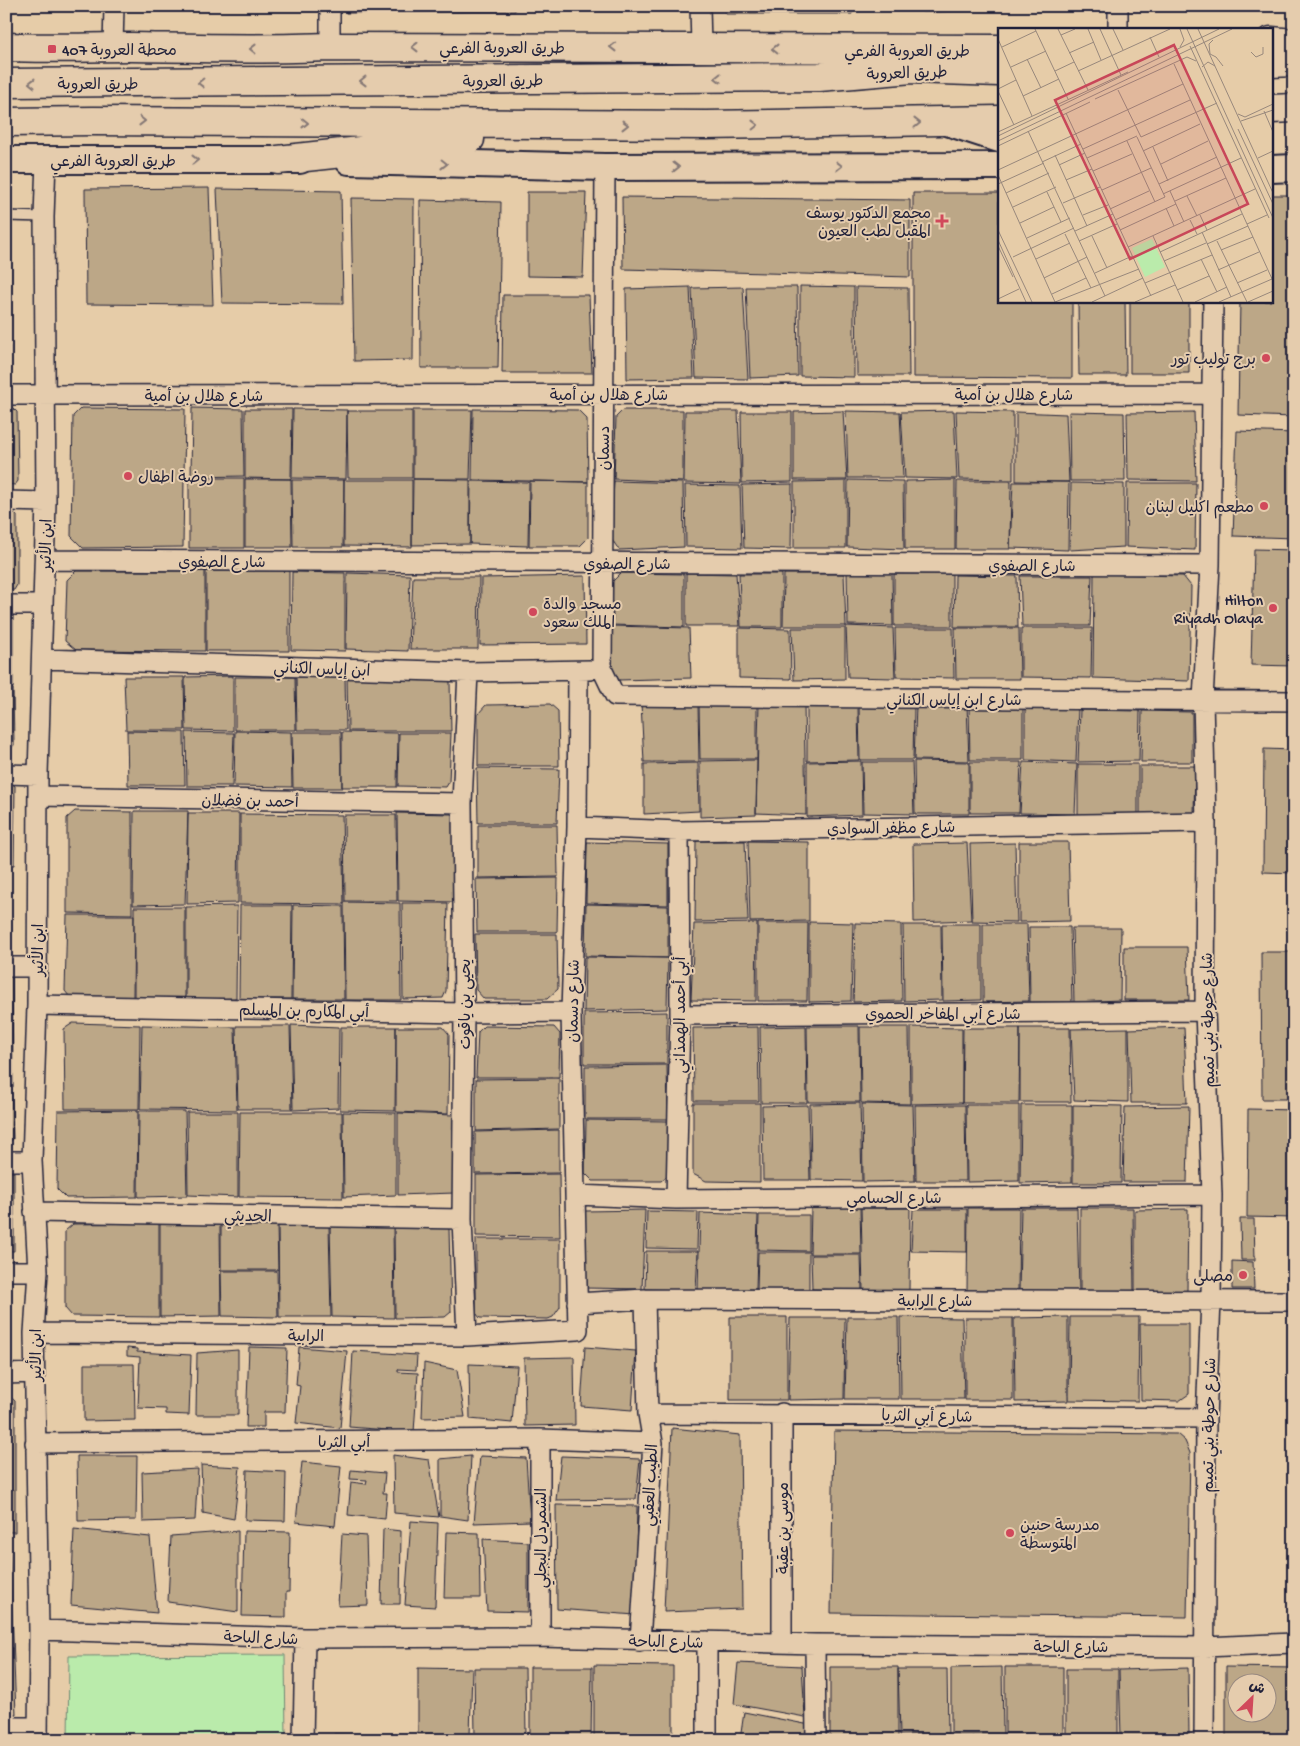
<svg xmlns="http://www.w3.org/2000/svg" width="1300" height="1746" font-family="'Gochi Hand','Playpen Sans Arabic',sans-serif">
<rect width="100%" height="100%" fill="#e6cca8"/>
<filter id="ink" filterUnits="userSpaceOnUse"><feTurbulence type="fractalNoise" baseFrequency=".02" numOctaves="2"/><feDisplacementMap in="SourceGraphic" scale="10" xChannelSelector="R" yChannelSelector="G"/><feConvolveMatrix kernelMatrix="1 2 1 2 8 2 1 2 1" color-interpolation-filters="sRGB"/></filter>
<g filter="url(#ink)">
<path fill="#baebab" stroke="#6e8673" d="M285 1655 286 1740H68L69 1656Z"/>
<path fill="#bca787" stroke="#22223b" fill-rule="evenodd" d="M346 6H515V11L346 13Z
M543 6H626V10L543 11Z
M627 6H690V8H627Z
M726 6H852V14H726Z
M922 6H974V11L922 12Z
M209 188 213 305 86 304 85 189Z
M217 189 341 191 343 304 222 303Z
M527 192H586L583 277 527 276Z
M913 193H999V301H1072V378L913 377Z
M1271 195H1294V417L1238 415 1240 301H1271Z
M622 197 910 200V277L623 269Z
M351 198 414 199 413 360 354 361Z
M420 200 501 202 498 368H421Z
M6 235H11L9 368H6Z
M800 286 854 287V377L800 376Z
M690 287 694 378 627 379 626 289Z
M743 287 748 379 696 378 692 288Z
M746 287H797L798 376 750 378Z
M856 287 908 288 909 376H857Z
M503 295H589L592 373H502Z
M1078 301H1125L1126 375H1079Z
M1130 301H1189V373H1130Z
M6 407H12L17 412 18 481 15 485 6 484Z
M81 408 185 409 183 547 83 548 71 536 73 416Z
M192 408 243 409 244 476 191 477Z
M245 409H292L291 479 245 478Z
M293 409 347 410 346 479 292 478Z
M473 409 578 410 587 419 588 482 472 480Z
M413 410H472L470 479H413Z
M623 410H683V482L614 479 616 417Z
M347 411H412V478H348Z
M685 411H738L741 484 684 483Z
M843 411 847 480H794V412Z
M846 411 900 412 903 478H848Z
M954 411 957 479 905 478 901 412Z
M956 411 1013 412V480L959 479Z
M741 412H792V482L742 483Z
M1016 412 1066 414 1069 482 1016 481Z
M1069 412 1124 413 1125 481H1070Z
M1194 412 1196 481 1128 480 1127 413Z
M1237 431 1294 433V538L1233 536Z
M189 478H244V548H189Z
M245 479H291L292 547H245Z
M413 479 470 480V544L412 545Z
M292 480H344L343 547H293Z
M344 480H412V547L344 546Z
M848 480 903 481 904 549 847 547Z
M955 480V549H905V481Z
M471 481 529 482 528 546 470 544Z
M530 481 588 482V538L580 546H529Z
M614 481 683 483 684 547 619 550 611 538Z
M846 481V548H794V482Z
M957 481H1011L1010 549H956Z
M1013 482H1069L1068 550 1010 548Z
M1071 483 1124 484V547L1070 550Z
M1127 483H1196L1195 550 1126 547Z
M792 484 791 549 744 548 742 485Z
M685 485 740 486 742 548 686 547Z
M6 512H13L17 516V585L14 590H6Z
M1254 549 1294 550V666L1251 665Z
M76 571H205V651L76 650 65 641 67 580Z
M206 571H289V651H206Z
M292 572 345 573V651L291 650Z
M347 573 410 575 408 651 346 649Z
M621 573 684 574V627L611 625 609 585Z
M686 573 736 574 740 626H686Z
M847 573H892L893 626 848 625Z
M739 574H782V627H741Z
M784 574H844L846 626H783Z
M894 574H952V626H894Z
M1094 574 1183 576 1191 586 1189 681 1093 678Z
M955 575 1017 576 1018 627H954Z
M585 576 586 644 480 645 481 578Z
M1020 576H1092L1090 626H1022Z
M413 577H479L478 649H410Z
M6 615H13V688H6Z
M612 626 689 628 691 678 619 680 612 671Z
M846 626 893 628 895 678 848 677Z
M739 628 790 629 791 679 739 678Z
M792 628H845V679L794 680Z
M895 628H953L954 678 896 677Z
M955 628H1019L1020 679H956Z
M1021 628H1092L1091 678 1021 677Z
M233 676V731L186 730 185 677Z
M347 676 443 677 450 682 451 731H348Z
M124 677H184L185 730H126Z
M235 677H295L296 730H235Z
M296 677H345L346 730H297Z
M6 689H13L14 745 7 753Z
M641 703H698L699 762H644Z
M550 704 558 711 559 766H478V714L486 705Z
M699 704H757V759H700Z
M759 704 804 705 806 815 756 813Z
M916 705H967L969 761 914 760Z
M969 705 1023 706V760H970Z
M807 706H858L859 760 807 761Z
M859 706H914L913 760H860Z
M1025 706 1078 707 1076 762 1025 760Z
M1080 710 1140 711 1139 761 1078 762Z
M1142 711 1192 712V762H1141Z
M127 731 184 732 185 785H128Z
M235 731 291 732 292 787 234 786Z
M186 732 234 733 232 786H187Z
M292 732H341L342 788H293Z
M342 732 398 733 397 787H342Z
M399 733H451L449 782 446 787 398 786Z
M1264 749 1294 750V873L1263 872Z
M757 760 756 815 700 817V761Z
M861 761 862 815 807 817V762Z
M914 761 969 762V814H915Z
M862 762H912L914 814 863 813Z
M970 762H1021L1019 813H970Z
M1023 762 1077 764 1075 814 1020 813Z
M698 763 699 811 644 814V764Z
M1078 764H1138V816L1078 815Z
M1140 766H1195L1194 814 1140 815Z
M477 768 559 769 557 823H478Z
M6 779 15 786 14 865H6Z
M75 811 132 812V914L67 913V818Z
M134 811H188L185 904 133 905Z
M188 813H239L238 903 187 904Z
M397 813 452 814 454 902 398 901Z
M240 814 342 815 344 904 240 903Z
M344 815H396L397 901H345Z
M478 825H557L558 877 478 878Z
M696 841H745L748 921 695 922Z
M748 841 809 842V921L750 922Z
M587 842 668 844V905L586 903Z
M1019 842H1068L1070 921 1019 922Z
M967 843 971 920 914 922 913 844Z
M1015 843 1017 922 972 921 970 844Z
M558 878 557 932H477L476 879Z
M344 902 400 903 401 1000H345Z
M402 903H448L446 991 443 998 403 999Z
M586 904 668 906V958L585 956Z
M240 905H292L291 999H239Z
M293 905 343 906 344 999H292Z
M237 906 236 998 186 1000V907Z
M134 907H185V999H134Z
M67 915H134L133 998 70 997 65 991Z
M809 922 853 923 851 1001 809 1002Z
M757 923 756 1001 691 1000 694 924Z
M758 923H808L807 1001H758Z
M855 923 901 924 902 1001 853 1002Z
M942 924H981V1000L943 1001Z
M983 924H1027L1029 1001 983 1002Z
M903 925H941L942 1000 904 1001Z
M1029 927H1070L1072 1002H1030Z
M1072 928H1121L1120 1000 1074 1002Z
M475 934H557L558 989 547 999H484L476 990Z
M1124 947H1187L1189 1000H1124Z
M1261 952H1294V1099H1262Z
M585 957 668 958 667 1009 584 1011Z
M6 976H12L13 1087H6Z
M667 1012V1064H584V1013Z
M73 1023 140 1025 139 1109H65L64 1029Z
M142 1025 235 1027 237 1110 140 1109Z
M291 1025 339 1027 338 1108 293 1110Z
M236 1026H290L292 1109H238Z
M484 1026 554 1027 560 1034 559 1077H476L478 1032Z
M806 1026 807 1103H761L760 1027Z
M807 1026H859L860 1102H808Z
M341 1027H396L395 1111 340 1110Z
M396 1027H443L449 1034 448 1114 396 1112Z
M758 1027 759 1101H694L693 1028Z
M860 1027H909L910 1104 861 1103Z
M911 1027 962 1028V1103L911 1104Z
M1184 1027 1187 1103H1131L1129 1029Z
M963 1028H1020L1019 1103H962Z
M1020 1028H1070L1071 1102H1020Z
M1128 1028V1102L1074 1100 1071 1029Z
M667 1065 668 1119H585V1066Z
M559 1078V1129L476 1131V1079Z
M6 1089H11L13 1139 6 1145Z
M693 1103H760V1182L706 1181 693 1174Z
M860 1103 862 1181 811 1180 810 1104Z
M862 1104 913 1105 915 1181 863 1182Z
M808 1105 810 1180H763L762 1106Z
M915 1105H965L966 1181H916Z
M966 1105H1019V1181L967 1182Z
M1021 1105H1072V1182L1020 1183Z
M1073 1105 1122 1106 1121 1183H1073Z
M1189 1106 1187 1182H1123L1125 1107Z
M1248 1109 1294 1110V1218L1247 1217Z
M138 1110 137 1197 66 1198 57 1189 58 1111Z
M139 1111H185L187 1196 138 1197Z
M187 1112H238V1197L188 1195Z
M240 1112H342L343 1198 239 1197Z
M343 1112 396 1113V1195L344 1197Z
M398 1113 453 1115 454 1193 398 1195Z
M586 1120 668 1121 669 1174 661 1181H593L585 1173Z
M559 1130V1173L475 1174V1132Z
M6 1172H14V1251H6Z
M559 1174 560 1237 476 1236V1175Z
M811 1206H860L861 1254H810Z
M861 1208H910L909 1291H863Z
M968 1208H1019L1018 1291H967Z
M1021 1208H1077L1079 1292 1019 1291Z
M1080 1208H1133L1134 1292 1080 1290Z
M913 1209H967V1252L911 1251Z
M1188 1209 1187 1291H1135V1210Z
M645 1210 642 1289 585 1288V1211Z
M647 1211 698 1212 697 1249 646 1248Z
M700 1213 758 1215 756 1289 698 1290Z
M759 1215H809V1251L758 1250Z
M1240 1219H1254L1255 1260H1241Z
M159 1223V1317L72 1316 65 1308V1231L73 1224Z
M160 1223 220 1224 221 1316 160 1317Z
M221 1223 277 1225 278 1270H221Z
M442 1223 449 1229 451 1312 445 1317 395 1318 394 1224Z
M278 1224 329 1225 331 1317H279Z
M330 1224H393L394 1318 332 1317Z
M476 1239H560V1307L553 1317 548 1319 480 1318 476 1313Z
M646 1251H698L696 1290 645 1289Z
M758 1252H809V1289L757 1290Z
M811 1255H861L862 1290 812 1289Z
M1232 1261 1253 1262 1254 1289H1232Z
M221 1271H277L278 1317 222 1316Z
M6 1279 11 1280 9 1362H6Z
M730 1317H787V1400H730Z
M847 1317H898L899 1399H845Z
M900 1317 962 1318 964 1399H901Z
M1068 1317V1401L1015 1402 1014 1318Z
M1070 1317H1139L1138 1401 1069 1400Z
M790 1318H845L844 1399 788 1400Z
M965 1318H1013V1400H965Z
M1140 1324H1189V1394L1179 1401 1141 1400Z
M249 1347 287 1348 285 1412H264V1427H246Z
M299 1347 347 1351 340 1428 296 1423 300 1386 296 1385Z
M585 1347 636 1351 632 1410 581 1406Z
M127 1348 137 1349V1352L191 1355 189 1415 166 1414V1409L138 1408 140 1357 127 1356Z
M238 1350V1415H196L197 1353Z
M353 1351 417 1355 416 1370 398 1369V1372L418 1373 414 1432 349 1427Z
M574 1357 575 1425 525 1426 524 1358Z
M424 1363 457 1370 465 1417 422 1418Z
M84 1364H134L135 1420 84 1421Z
M469 1364 517 1366 512 1423 470 1419Z
M6 1393 15 1401V1532H6Z
M672 1428 740 1435 742 1609 664 1612Z
M834 1431 1177 1434 1185 1441 1190 1453 1187 1617 831 1613Z
M393 1455 429 1460 439 1517 394 1513Z
M77 1456H137L136 1520 78 1521Z
M471 1456 468 1520 440 1516V1459Z
M480 1456 526 1458 530 1521 474 1523Z
M561 1456 640 1459 636 1499 556 1500Z
M302 1462 341 1466 335 1526 296 1522Z
M201 1465 240 1467 234 1519 203 1513Z
M198 1469 195 1520 143 1522 142 1472Z
M247 1470 286 1472 285 1521 245 1520Z
M351 1470 385 1473 383 1493H387L385 1519 348 1515 351 1482 366 1484 367 1480 350 1479Z
M556 1505 637 1506 635 1615 557 1609Z
M411 1521 438 1523 435 1607 405 1605Z
M74 1529 150 1537 157 1613 71 1605Z
M383 1529 401 1531 400 1604H381Z
M238 1531V1612L168 1602 171 1536Z
M244 1531 290 1532 289 1592H286V1617L242 1616Z
M446 1532 479 1533 480 1598H444Z
M6 1534H9L16 1714H6Z
M342 1534 366 1536 368 1605 338 1606Z
M483 1539 528 1542V1612L487 1611Z
M738 1663 802 1666 805 1717 734 1704Z
M594 1665 673 1666V1740H594Z
M530 1667H592L591 1740H530Z
M830 1667H898V1740H830Z
M1002 1667 1003 1735H951V1668Z
M1005 1667H1063V1734H1005Z
M1226 1667 1294 1668V1740H1226ZM1238 1684H1268V1714H1238Z
M418 1668 472 1669 470 1735 418 1734Z
M474 1668H525L526 1736H475Z
M1188 1668 1189 1735 1121 1736 1119 1670Z
M898 1669H947L948 1734 900 1735Z
M1066 1669H1118V1734L1066 1735Z
M744 1712 810 1725 809 1740H740Z
M334 1734 423 1736V1740H334Z
M1068 1736 1122 1738V1740H1068Z
M956 1737 1005 1738V1740H956Z
M1011 1737 1061 1739V1740H1011Z
M1189 1737V1740H1124V1738Z
M526 1738 527 1740H481V1739Z
M903 1739H951V1740H903Z"/>
<g fill="none" stroke-linecap="round" stroke-linejoin="round">
<defs>
<path id="lane" d="M6 216 44 217"/>
<path id="street" d="M330 6V47
M700 6 701 47
M1118 29V6
M113 47 114 6
M605 167 602 669 615 696 1294 701
M6 395 1211 394
M6 501 46 502
M45 560 1210 565
M6 605H43
M42 659 468 672 590 670
M6 774 38 775
M38 796 462 803
M577 827 679 831 1206 822
M6 967H36
M37 1005 464 1013 571 1012
M680 1015 1205 1011
M6 1161H32
M576 1195 676 1199 1212 1195
M676 1199 680 1015 679 831
M34 1212 462 1219
M6 1271H38
M577 1303 645 1299 1294 1301
M34 1333 467 1336 578 1330 571 1012 577 827 578 671
M467 1336 462 1219 464 1013 462 803 468 672
M6 1374 34 1373
M782 1413V1642
M648 1414 1206 1418
M35 1443 540 1439 653 1443
M39 1630 305 1638 540 1637 815 1644 1205 1647 1294 1643
M540 1637V1439
M640 1641 653 1443 648 1414 645 1299
M815 1644 816 1740
M6 1727H38
M38 1740 39 1630 34 1333 38 1271 32 1161 37 1005 38 775 46 502 44 217 46 160
M303 1740 305 1638
M707 1740V1641
M1204 1740 1206 1418 1211 1301 1212 1195 1205 1011 1206 822 1203 700 1210 565 1213 301"/>
<path id="secondary" d="M950 123 999 139
M6 160H300
M349 161 605 167 999 166
M1271 169 1294 168"/>
<path id="primary" d="M1271 41 1294 43
M6 47C48 49 90 47 132 47 198 48 264 50 330 47L999 49
M1271 63 1294 62
M6 83 819 77 912 69 999 72
M1271 109 1294 108
M6 122 93 121 706 125 999 120
M278 160 470 139"/>
</defs>
<use href="#lane" stroke="#22223b" stroke-width="12"/>
<use href="#street" stroke="#22223b" stroke-width="22"/>
<use href="#secondary" stroke="#22223b" stroke-width="30"/>
<use href="#primary" stroke="#22223b" stroke-width="31"/>
<use href="#lane" stroke="#e5ccad" stroke-width="9"/>
<use href="#street" stroke="#e5ccad" stroke-width="19"/>
<use href="#secondary" stroke="#e5ccad" stroke-width="26"/>
<use href="#primary" stroke="#e5ccad" stroke-width="28"/>
</g>
<defs><path id="oneway-chevron" d="M-2-3.5L2.5 0L-2 3.5" fill="none" stroke-width="1.6" stroke-linecap="round" stroke-linejoin="round" transform="scale(1.25)"/></defs>
<g stroke="#847774">
<use href="#oneway-chevron" transform="translate(415 47) rotate(-180)"/>
<use href="#oneway-chevron" transform="translate(613 47) rotate(-180)"/>
<use href="#oneway-chevron" transform="translate(253 49) rotate(-179)"/>
<use href="#oneway-chevron" transform="translate(775 49) rotate(-179)"/>
<use href="#oneway-chevron" transform="translate(718 78) rotate(179)"/>
<use href="#oneway-chevron" transform="translate(363 81) rotate(179)"/>
<use href="#oneway-chevron" transform="translate(32 83) rotate(-180)"/>
<use href="#oneway-chevron" transform="translate(201 83) rotate(179)"/>
<use href="#oneway-chevron" transform="translate(142 121) rotate(1)"/>
<use href="#oneway-chevron" transform="translate(305 123) rotate(1)"/>
<use href="#oneway-chevron" transform="translate(917 123) rotate(-1)"/>
<use href="#oneway-chevron" transform="translate(625 125)"/>
<use href="#oneway-chevron" transform="translate(755 125) rotate(-1)"/>
<use href="#oneway-chevron" transform="translate(195 160)"/>
<use href="#oneway-chevron" transform="translate(444 164) rotate(1)"/>
<use href="#oneway-chevron" transform="translate(839 166)"/>
<use href="#oneway-chevron" transform="translate(676 167)"/>
</g>
</g>
<g fill="#d1495b" stroke="#e5ccad" stroke-width="2">
<rect x="47" y="44" width="10" height="10" rx="2.5"/>
<path d="M939.5 213.5h5v5h5v5h-5v5h-5v-5h-5v-5h5z"/>
<circle cx="1266" cy="358" r="5"/>
<circle cx="128" cy="476" r="5"/>
<circle cx="1264" cy="506" r="5"/>
<circle cx="1273" cy="608" r="5"/>
<circle cx="533" cy="612" r="5"/>
<circle cx="1243" cy="1275" r="5"/>
<circle cx="1010" cy="1533" r="5"/>
</g>
<g text-anchor="middle" stroke-width="4" stroke-linejoin="round" paint-order="stroke">
<g font-size="16" fill="#22223b" stroke="#e5ccad">
<text x="502" y="53">طريق العروبة الفرعي</text>
<text x="907" y="56">طريق العروبة الفرعي</text>
<text transform="translate(907 72) rotate(-2)" y="6">طريق العروبة</text>
<text transform="translate(503 80) rotate(-1)" y="6">طريق العروبة</text>
<text x="98" y="89">طريق العروبة</text>
<text x="113" y="166">طريق العروبة الفرعي</text>
<text x="609" y="400">شارع هلال بن أمية</text>
<text x="1014" y="400">شارع هلال بن أمية</text>
<text x="204" y="401">شارع هلال بن أمية</text>
<text transform="translate(603 448) rotate(-90)" y="6">دسمان</text>
<text transform="translate(45 545) rotate(-89)" y="6">ابن الأثير</text>
<text x="222" y="567">شارع الصفوي</text>
<text x="627" y="569">شارع الصفوي</text>
<text x="1032" y="571">شارع الصفوي</text>
<text transform="translate(322 668) rotate(2)" y="6">ابن إياس الكناني</text>
<text x="954" y="705">شارع ابن إياس الكناني</text>
<text transform="translate(250 800) rotate(1)" y="6">أحمد بن فضلان</text>
<text transform="translate(891 827) rotate(-1)" y="6">شارع مظفر السوادي</text>
<text transform="translate(37 950) rotate(-90)" y="6">ابن الأثير</text>
<text transform="translate(572 1001) rotate(-89)" y="6">شارع دسمان</text>
<text transform="translate(464 1004) rotate(-90)" y="6">يحيى بن ياقوت</text>
<text transform="translate(304 1010) rotate(1)" y="6">أبي المكارم بن المسلم</text>
<text x="943" y="1019">شارع أبي المفاخر الحموي</text>
<text transform="translate(679 1015) rotate(-90)" y="6">أبي أحمد الهمذاني</text>
<text transform="translate(1207 1020) rotate(-91)" y="6">شارع حوطة بني تميم</text>
<text x="894" y="1203">شارع الحسامي</text>
<text transform="translate(248 1215) rotate(1)" y="6">الحديثي</text>
<text x="935" y="1306">شارع الرابية</text>
<text x="306" y="1341">الرابية</text>
<text transform="translate(35 1355) rotate(-90)" y="6">ابن الأثير</text>
<text transform="translate(927 1415) rotate(1)" y="6">شارع أبي الثريا</text>
<text transform="translate(1208 1425) rotate(-89)" y="6">شارع حوطة بني تميم</text>
<text x="344" y="1447">أبي الثريا</text>
<text transform="translate(649 1485) rotate(-87)" y="6">الطيب العقبي</text>
<text transform="translate(782 1528) rotate(-90)" y="6">موسى بن عقبة</text>
<text transform="translate(540 1538) rotate(-90)" y="6">الشمردل البجلي</text>
<text transform="translate(261 1637) rotate(2)" y="6">شارع الباحة</text>
<text transform="translate(666 1641) rotate(1)" y="6">شارع الباحة</text>
<text x="1071" y="1652">شارع الباحة</text>
</g>
<g font-size="16" fill="#22223b" stroke="#e5ccad" text-anchor="end">
<text x="62" y="55" text-anchor="start">محطة العروبة 407</text>
<text x="931" y="218">مجمع الدكتور يوسف<tspan x="931" dy="18">المقبل لطب العيون</tspan></text>
<text x="1256" y="364">برج توليب تور</text>
<text x="138" y="482" text-anchor="start">روضة اطفال</text>
<text x="1254" y="512">مطعم اكليل لبنان</text>
<text x="1263" y="605">Hilton<tspan x="1263" dy="18">Riyadh Olaya</tspan></text>
<text x="543" y="609" text-anchor="start">مسجد والدة<tspan x="543" dy="18">الملك سعود</tspan></text>
<text x="1233" y="1281">مصلى</text>
<text x="1020" y="1530" text-anchor="start">مدرسة حنين<tspan x="1020" dy="18">المتوسطة</tspan></text>
</g>
</g>
<g transform="translate(998 28)">
<rect width="275" height="275" fill="#e6cca8"/>
<path d="M154 211 167 239 147 249 134 220Z" fill="#baebab"/>
<path fill="none" stroke="#98887c" stroke-width="1" d="M37 1 70 71M60 1 90 62M90 1 103 32M102 1 123 47M115 1 125 22M182 1 186 12 182 19M189 1 275 190M200 1 275 165M63 7 77 1M152 9 161 29M0 11 34 88M215 12 211 16 212 26 218 29 225 38M192 18 271 190M4 19 38 3M253 24 258 29 265 26V19M71 25 96 14M29 31 43 60M176 36 275 253M13 39 48 23M204 39 210 34 217 38M57 43 76 34M80 43 172 1M0 61 18 52M120 62 143 109 219 75M0 63 16 97M25 68 61 51M97 71 189 29 198 33M266 83 275 104M68 85 153 268M240 86 247 89 275 76M243 93 275 82M240 101 275 176M30 103 107 268M0 104 130 44M0 108 221 1M0 113 234 1M129 113 157 174M0 118 92 74M155 119 170 153M85 121 192 72M145 123 202 96M57 127 89 198M89 130 139 108M260 130 275 123M44 134 83 116M163 136 210 113M61 137 87 125M0 142 185 56M95 143 134 126M0 147 57 274M68 152 94 141M0 156 46 135M161 156 219 129M104 162 153 140M172 163 186 194M49 164 63 194M8 165 51 145M165 166 243 130M189 168 199 188M177 173 228 150M65 175 102 159M15 179 58 159M168 180 176 198M112 181 151 163M85 187 110 177M202 187 209 202M117 192 167 169 139 109M192 192 199 206M22 195 56 179M249 196 269 187M0 202 34 274M122 202 178 176M77 203 115 186M204 204 233 269M67 206 93 260M94 208 109 240M155 208 185 274M29 210 72 190M0 212 28 274M81 213 119 196M219 213 249 274M209 216 250 198M0 218 15 249M130 219 257 161M223 222 255 209M162 224 244 186M15 229 76 200M38 231 72 215M203 231 219 264M166 233 208 215M220 242 261 224M97 245 134 228M46 250 89 229M147 255 214 227M239 255 269 242M179 262 211 248M54 266 88 250M0 271 21 261M57 274 141 241M94 274 145 250M137 274 177 257M197 274 229 259M221 274 274 251M250 274 275 263"/>
<path fill="#c84759" fill-opacity="0.15" stroke="#c84759" stroke-width="2.5" d="M176 17 250 176 132 231 57 72Z"/>
<rect width="275" height="275" fill="none" stroke="#22223b" stroke-width="2.5"/>
</g>
<rect width="1300" height="1746" fill="none" stroke="#e5ccad" stroke-width="25"/>
<rect x="12" y="12" width="1275" height="1721" fill="none" stroke="#22223b" stroke-width="2" filter="url(#ink)"/>
<g transform="translate(1252 1698) rotate(25)"><circle r="24" fill="#e5ccad" stroke="#97887f"/>
<path d="M0-4L9 19L0 12L-9 19Z" fill="#d1495b"/>
<text y="-8" font-size="14" font-weight="bold" text-anchor="middle" fill="#22223b">ش</text>
</g>
</svg>
